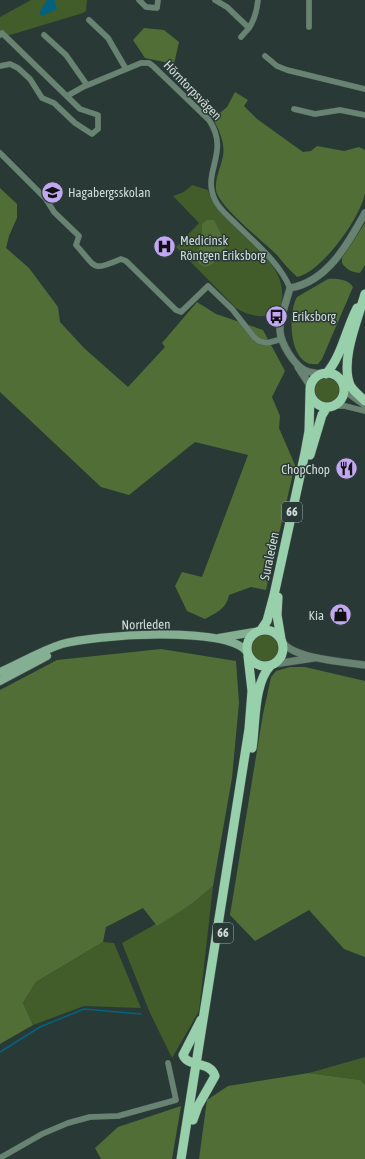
<svg xmlns="http://www.w3.org/2000/svg" width="365" height="1159" font-family="'Asap Condensed',sans-serif">
<rect width="100%" height="100%" fill="#293a36"/>
<path fill="#425c2a" d="M31 0H87L86 11 83 13 0 38V17Z
M192 185 208 190C221 233 299 258 279 311 265 320 249 316 236 308L176 247 199 223 173 196 184 192Z
M315 390a12 12 0 1 1 24 0a12 12 0 1 1-24 0Z
M251 648a14 14 0 1 1 28 0a14 14 0 1 1-28 0Z
M213 886 199 1011 172 1058 150 1013 122 943 193 903Z
M103 942 114 943 141 1008 84 1006 33 1025 23 1003 36 982Z
M365 1057V1085L359 1080 309 1073Z"/>
<path fill="#506e36" d="M144 28 164 30 179 42 174 64 145 58 133 40Z
M235 92 248 100 244 106 257 119 303 152 311 151 317 146 344 151 359 147 365 150C365 163 365 179 365 193 361 217 322 272 297 277 289 270 283 262 276 254 263 241 218 206 216 190 215 179 220 169 222 160 226 147 221 133 214 121L215 117 227 107Z
M0 188 17 204V218L9 236 6 248 29 268 58 307 60 322 84 348 128 387 165 347 162 343 197 302 216 314 263 330 285 371 272 397 280 416 279 428 295 465 266 590 251 587 229 595C227 608 216 613 205 619L187 611 175 586 182 572 202 577 248 455 195 442 129 495 101 487 0 392Z
M207 220H214L226 244V247C217 258 208 278 195 258L202 242V224Z
M365 223V265L360 273C351 272 347 270 342 263V258Z
M328 279C336 278 348 279 353 287L322 359 318 364C289 369 287 314 297 297Z
M161 649 236 661 239 703 232 778 213 886 193 903 157 926 143 908 106 927 103 942 36 982 23 1003 33 1025 0 1044V690L57 660Z
M290 667H305L365 681V957L344 949 309 910 255 941 230 915 263 714 271 677 276 671Z
M309 1073 360 1080 365 1085V1159H199L207 1100 228 1086Z
M181 1106 172 1159H101L95 1148 118 1127Z"/>
<path fill="#026280" d="M47 0H56L54 1 57 9 42 16 39 13Z"/>
<g fill="none" stroke-linecap="round" stroke-linejoin="round">
<path stroke="#026280" stroke-width="1.5" d="M0 1052 40 1027 84 1009 141 1014"/>
<defs>
<path id="minor" d="M139 0 146 7 157 8 158 0
M215 0 227 7 249 28C255 19 257 10 258 0
M309 0V27
M89 20 108 38 126 69
M0 35 2 33 80 109 98 115V129L92 134 75 123 54 103 42 98 30 79 18 68 10 64 0 66
M44 35 66 55 87 85
M241 37 249 28
M265 56 277 66 287 70 365 89
M67 96 83 87 141 63H149L153 66 209 120C231 153 201 171 215 200 219 209 228 216 235 223 255 243 279 262 290 288
M294 109 315 114 340 110 365 115
M0 153 46 199 54 212 79 236 76 245C97 268 91 272 121 259L126 261 176 310 181 312 208 286 232 309 254 337 259 341 267 343 282 339
M344 391 365 406
M332 406H345L365 411
M0 1158 42 1134 68 1123 90 1117 118 1116 176 1100 168 1063"/>
<path id="tertiary" d="M298 367 311 387
M322 374C316 373 309 373 304 370 293 363 281 344 280 331 279 320 287 300 290 288 327 282 348 244 365 213
M283 643C296 659 345 662 365 665
M274 664 314 658"/>
<path id="secondary" d="M219 638 254 632
M0 672C21 663 40 651 62 644 92 635 228 625 247 652
M0 681 47 656"/>
<path id="primary" d="M365 294C358 319 340 360 350 385 353 391 360 396 365 401
M310 390a17 17 0 1 1 34 0a17 17 0 1 1-34 0Z
M326 374C342 356 346 329 357 308
M310 455 322 415 327 407
M278 597 277 615 281 639
M247 648a18 18 0 1 1 36 0a18 18 0 1 1-36 0Z
M261 630 267 621 274 595 305 453 309 431 310 392
M252 748C256 723 253 684 271 665
M193 1120 198 1106 215 1076C210 1060 188 1068 183 1055L201 1020
M181 1159 249 729 252 691 248 656"/>
</defs>
<use href="#minor" stroke="#475753" stroke-width="6"/>
<use href="#tertiary" stroke="#475753" stroke-width="8"/>
<use href="#secondary" stroke="#475753" stroke-width="9"/>
<use href="#primary" stroke="#475753" stroke-width="10"/>
<use href="#minor" stroke="#698372" stroke-width="5.5"/>
<use href="#tertiary" stroke="#698372" stroke-width="7"/>
<use href="#secondary" stroke="#84af93" stroke-width="8"/>
<use href="#primary" stroke="#99d0ac" stroke-width="9"/>
</g>
<defs>
<symbol id="school-disc" viewBox="-11 -11 22 22"><circle r="9.5" fill="#c2a7f2" stroke="#293a36"/><path d="M0-5L7-2L0 1L-7-2ZM-4 1L0 2.5L4 1V4Q0 6-4 4Z" fill="#111"/></symbol>
<symbol id="hospital-disc" viewBox="-11 -11 22 22"><circle r="9.5" fill="#c2a7f2" stroke="#293a36"/><path d="M-5-5h3v3.5h4V-5h3V5h-3V1.5h-4V5h-3Z" fill="#111"/></symbol>
<symbol id="bus-disc" viewBox="-11 -11 22 22"><circle r="9.5" fill="#c2a7f2" stroke="#293a36"/><path d="M-5-6H5V4H4V6H2V4H-2V6H-4V4H-5ZM-3.5-4V0h7V-4ZM-3.5 1.2v1.5H-2V1.2ZM2 1.2v1.5H3.5V1.2Z" fill="#111"/></symbol>
<symbol id="restaurant-disc" viewBox="-11 -11 22 22"><circle r="9.5" fill="#c2a7f2" stroke="#293a36"/><path d="M-5-6h1v4h1v-4h1v4h1v-4h1v5L-1.5 .5V6h-2V.5L-5-1ZM5-6V6H3V1.5H1.5Q1.5-4 5-6Z" fill="#111"/></symbol>
<symbol id="shop-disc" viewBox="-11 -11 22 22"><circle r="9.5" fill="#c2a7f2" stroke="#293a36"/><path d="M-5-2.5h2.3a2.7 3.5 0 0 1 5.4 0H5L5.5 6h-11ZM-1.5-2.5h3a1.5 2.3 0 0 0-3 0Z" fill="#111"/></symbol>
</defs>
<g fill-rule="evenodd">
<use href="#school-disc" x="40" y="180" width="25" height="25"/>
<use href="#hospital-disc" x="152" y="234" width="25" height="25"/>
<use href="#bus-disc" x="264" y="304" width="25" height="25"/>
<use href="#restaurant-disc" x="334" y="456" width="25" height="25"/>
<use href="#shop-disc" x="328" y="602" width="25" height="25"/>
</g>
<g text-anchor="middle" stroke-width="3" stroke-linejoin="round" paint-order="stroke">
<g fill="#293a36" stroke="#9eaaa7" stroke-width="1">
<rect x="282" y="502" width="20" height="20" rx="3"/>
<rect x="213" y="923" width="20" height="20" rx="3"/>
</g>
<g font-size="12" font-weight="bold" fill="#d0dad8">
<text x="292" y="516">66</text>
<text x="223" y="937">66</text>
</g>
<g font-size="13" fill="#d0dad8" stroke="#293a36">
<text transform="translate(193 90) rotate(46)" y="5">Hörntorpsvägen</text>
<text transform="translate(269 556) rotate(-78)" y="5">Suraleden</text>
<text transform="translate(146 624) rotate(-1)" y="5">Norrleden</text>
</g>
<g font-size="13" fill="#d0dad8" stroke="#293a36" text-anchor="start">
<text x="68" y="197">Hagabergsskolan</text>
<text x="180" y="245">Medicinsk<tspan x="180" dy="15">Röntgen Eriksborg</tspan></text>
<text x="292" y="321">Eriksborg</text>
<text x="330" y="474" text-anchor="end">ChopChop</text>
<text x="324" y="620" text-anchor="end">Kia</text>
</g>
</g>
</svg>
